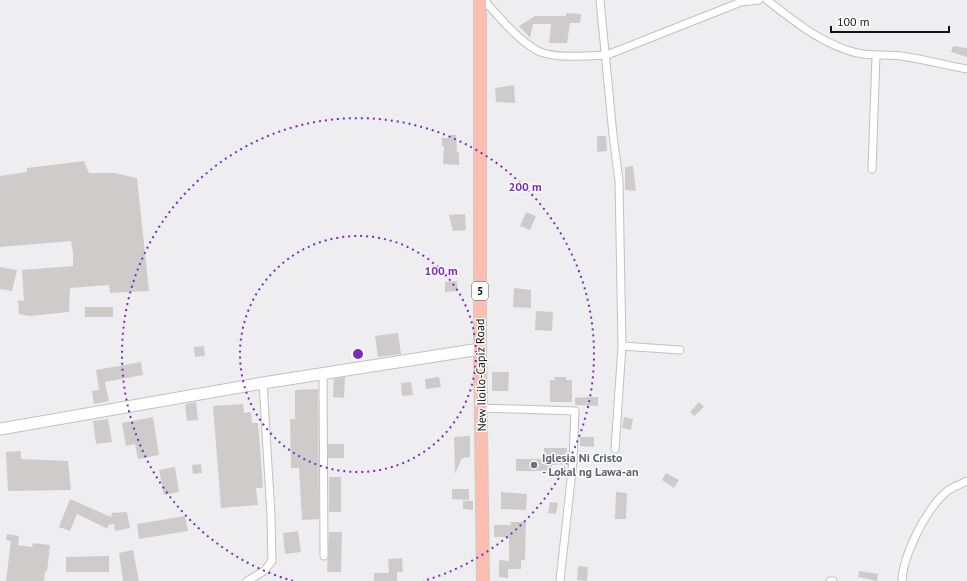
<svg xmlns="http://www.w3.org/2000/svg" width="967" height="581" font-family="'PT Sans',sans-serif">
<rect width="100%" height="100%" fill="#eeeef0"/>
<path fill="#cecccb" d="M566 13 581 14 580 23H570L567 43H549L551 24H533L530 38 519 26 535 16H566Z
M953 46 967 48V57L951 52Z
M514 85 515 103 496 102 495 88Z
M450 135H456L457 152H459V165L443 164 444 146H442V138H450Z
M597 136H606L607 151 597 152Z
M84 161 89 173H114L137 178 149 291 110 293 109 285 70 288 69 312 29 316 19 314 18 300 24 301 22 270 73 266V253L71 241 0 247V176L27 172V168Z
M633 166 636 191 625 190V167Z
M526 212 536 216 530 230 520 226Z
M465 214 466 230 453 231 449 215Z
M0 267 17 270 12 291 0 289Z
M457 281 458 291 445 292V282Z
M514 288 531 290V308L513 307Z
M85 307H113V317H85Z
M536 311 553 312 552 331 535 330Z
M398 333 401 354 378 357 375 336Z
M204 346 205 356 195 357 194 347Z
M141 362 143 375 105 382 109 401 94 404 92 391 99 390 96 370Z
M492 372H509L508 391H492Z
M345 377 344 398 333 397 334 379Z
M439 377 441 387 426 389 425 379Z
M554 377H566V380H572V402H550V380H555Z
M411 382 413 395 402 396 401 383Z
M318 389 319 519 302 520 299 468H291L290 419H295V390Z
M590 397H598V406L575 405V398Z
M196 402 198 420 187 421 185 404Z
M699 402 704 407 694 416 690 412Z
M243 404 244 413 251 412 252 423H258L263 488H256L258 505 221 508 213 406Z
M153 417 159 455 138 459 135 444 126 446 122 423Z
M624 417 633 419 631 430 622 428Z
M108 419 112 442 96 444 93 421Z
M470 436V457L462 458 455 474 454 437Z
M580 437H594V447L580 446Z
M328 444H344V458H328Z
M544 448H567V464L552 465V471H516V459H544Z
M21 451V459L68 461 71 490 8 491 6 452Z
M201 464 202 473 193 474 192 465Z
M175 467 179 492 164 495 159 470Z
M666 473 679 480 674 488 662 480Z
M329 477H341V512H329Z
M452 489H469V500L452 499Z
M501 492 527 494 526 510 501 509Z
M616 492 627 493 626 519H615Z
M70 499 111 517 112 513 127 512 130 528 115 531 114 524 108 525V529L77 514 70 531 59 527Z
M463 501H473V510L463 509Z
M550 502 558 503 556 514 548 513Z
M185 516 188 531 139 539 137 524Z
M510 522H526L525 560H521V569H508V578L499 577V560L509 561V537H494V525H511Z
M298 531 301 552 285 554 283 533Z
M329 532H342L341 572H327Z
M7 534 19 536 18 545 32 547 33 543 50 545 47 572 45 571 44 581H6L11 541 6 540Z
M133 550 139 581H123L119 553Z
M109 556V572H66V557Z
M402 558 403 572H397V581H374V573H389L388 559Z
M578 566 588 567 587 581 577 580Z
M859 571 878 574 877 581 858 577Z"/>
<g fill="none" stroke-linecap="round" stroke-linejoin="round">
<defs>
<path id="minor" d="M484 0C498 16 519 41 538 51 554 59 589 56 607 55L741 2 759 0
M600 0 613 135 619 181 622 346 615 449
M767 0C791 19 817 40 847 50 864 57 883 54 901 56 923 59 945 65 967 69
M872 169 876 56
M622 346 680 350
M323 373 324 556
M481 408 575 411 573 461 560 581
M247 581 264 571 272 561 271 515 263 383
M830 581H833
M902 581C903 555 926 510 945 493 951 487 960 485 967 481"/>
<path id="secondary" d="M0 429 263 383 480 349"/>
<path id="trunk" d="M480 0V349L483 581"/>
</defs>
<use href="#minor" stroke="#c1c1c3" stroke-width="9"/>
<use href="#secondary" stroke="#c1c1c3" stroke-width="13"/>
<use href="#trunk" stroke="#cbcbcb" stroke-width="14"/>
<use href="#minor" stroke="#fff" stroke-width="7"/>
<use href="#secondary" stroke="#fff" stroke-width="11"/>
<use href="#trunk" stroke="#fbbeb0" stroke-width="12"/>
</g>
<g fill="none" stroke="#7b2cbf" stroke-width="2" stroke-dasharray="2 4">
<circle cx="358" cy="354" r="118"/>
<path d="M293 581A236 236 0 1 1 423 581"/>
</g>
<circle fill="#6b7280" stroke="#fff" stroke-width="1.5" cx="534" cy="465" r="4"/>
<g text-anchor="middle" stroke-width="3" stroke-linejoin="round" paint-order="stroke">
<rect fill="#fff" stroke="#5a5a5a" stroke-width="1" x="472" y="282" width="16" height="18" rx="3"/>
<g font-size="11" font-weight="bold" fill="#131314">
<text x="480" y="295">5</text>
</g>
<g font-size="12" fill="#131314" stroke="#fff">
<text transform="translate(481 375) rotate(-91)" y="4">New Iloilo-Capiz Road</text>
</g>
<g font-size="12" font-weight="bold" fill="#5b616d" stroke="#fff" text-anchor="start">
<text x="542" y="462">Iglesia Ni Cristo<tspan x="542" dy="14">- Lokal ng Lawa-an</tspan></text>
</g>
</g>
<circle cx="358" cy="354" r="6" fill="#7b2cbf" stroke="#fff" stroke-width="2"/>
<g font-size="12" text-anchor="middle" font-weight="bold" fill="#7b2cbf" stroke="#fff" stroke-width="3" stroke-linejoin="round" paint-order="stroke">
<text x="525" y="191">200 m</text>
<text x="441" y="275">100 m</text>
</g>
<path d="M831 26v6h118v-6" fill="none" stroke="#131314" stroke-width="2"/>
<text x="837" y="26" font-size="12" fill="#131314" stroke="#ffffff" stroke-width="3" paint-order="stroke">100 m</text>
</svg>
